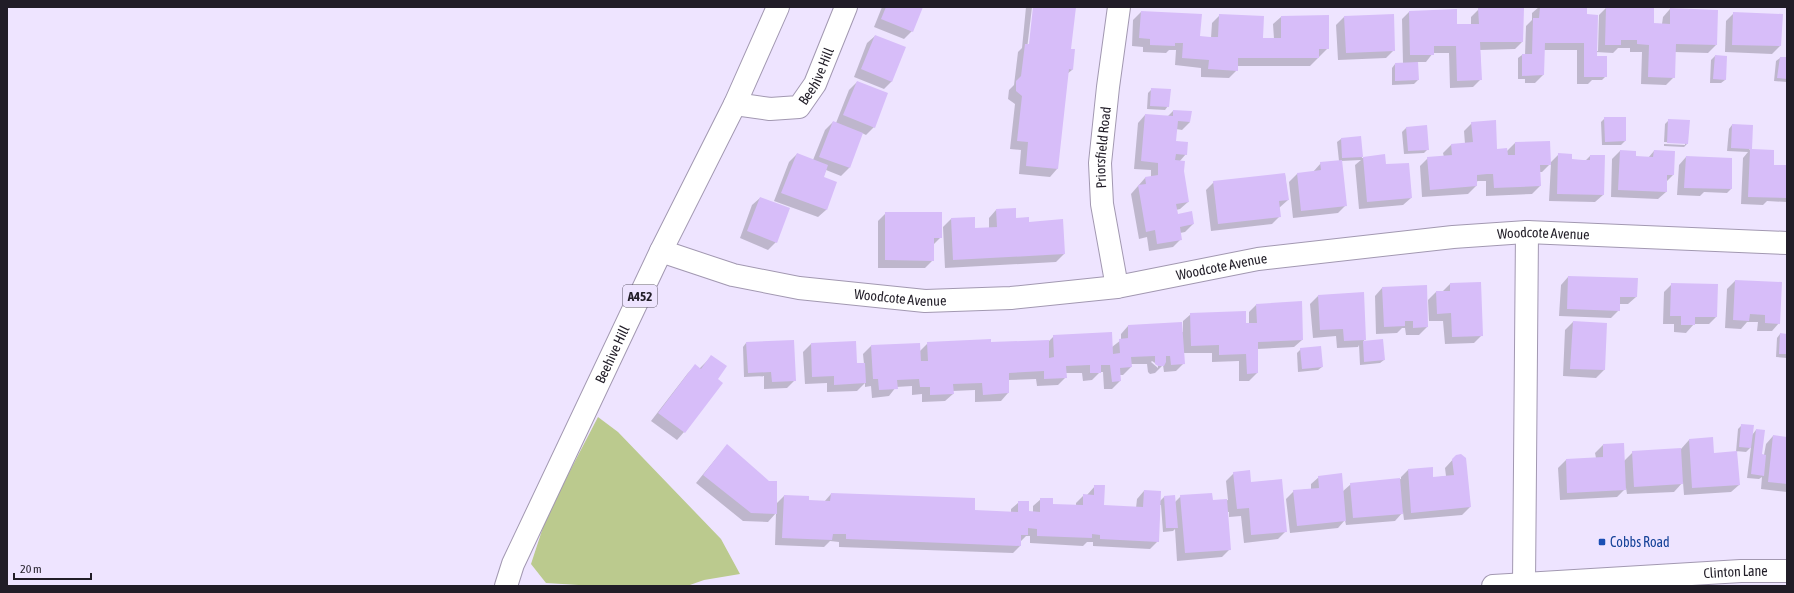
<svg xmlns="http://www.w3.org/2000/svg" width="1794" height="593" font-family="'Asap Condensed',sans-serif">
<rect width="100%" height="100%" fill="#eee4ff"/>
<path fill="#bbca8e" d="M598 417 618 432 721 539 740 574 704 580 687 586H595L546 583 531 564 547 515Z"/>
<path fill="#0003" fill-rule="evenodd" d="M882 7H922L912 31 904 39 874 27Z
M1026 7H1032L1027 49H1029L1034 7H1075L1070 50 1072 70 1067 74 1057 169 1050 177 1019 174 1021 150 1010 149 1015 104 1008 99 1009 90 1014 85 1018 52 1022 48Z
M1539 7H1586V15L1596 51H1598L1599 15 1607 7 1653 24H1662L1663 17 1670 9 1716 45 1708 53 1674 52V77L1666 85 1641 84 1642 52H1630V48H1618L1613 53 1596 52V58L1606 76 1602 80H1592L1588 84H1577V50H1544L1543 75 1535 83H1525V79H1518V58L1522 55H1525L1526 26 1532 20V13Z
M1479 9 1522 42 1515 49 1480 50 1481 79 1473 87 1450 88 1449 53H1433L1426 62H1417L1418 80 1414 84 1392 85V68L1395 64H1403L1402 19 1409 12 1456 25H1471V17Z
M1141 12 1199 37 1211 38 1212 23 1220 15 1262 39H1274L1273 24 1281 17 1328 48 1310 66H1237V70L1229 78 1201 77V68L1175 65 1176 50H1169L1166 53 1143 52V47L1132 46 1133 20Z
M1734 13 1782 15 1780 46 1772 54 1725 52 1726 21Z
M1344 17 1394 50 1386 58 1338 60 1336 25Z
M875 36 892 81 884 89 854 77 867 43Z
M1715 56 1725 80 1721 83H1710L1711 60Z
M1780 58H1787V82L1774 81 1776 61Z
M857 82 874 127 866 135 862 133 849 168 841 176 826 170 823 178 836 183 826 210 818 217 774 201 789 162 797 154 813 160 825 130 833 122 836 123 849 90Z
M1152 89 1168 106 1165 110 1147 109 1148 93Z
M1173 111 1190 122 1182 130 1176 129 1175 142 1186 154 1179 162 1183 171 1188 202 1180 209 1176 210 1177 215 1193 224 1185 232 1180 233 1181 239 1173 247 1149 251 1147 237 1139 239 1131 194 1145 178 1151 177V170L1134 169 1138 123 1145 115 1167 117Z
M1605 118 1625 141 1621 145H1602L1601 122Z
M1669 120 1687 144 1684 147 1664 146V144L1685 145V143L1664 142 1665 124Z
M1472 123 1496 150 1507 151 1515 143 1549 142 1550 163 1559 154 1571 160 1585 161 1590 156 1603 195 1595 202 1549 201 1551 163 1542 172H1540V186L1532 194 1486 196V181H1478L1476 182V186L1468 194 1422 197 1420 166 1428 158 1444 157 1443 153 1451 145 1465 144 1464 131Z
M1732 125 1751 148 1749 150 1773 151 1772 168 1787 166V202L1767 201 1763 205 1741 204 1743 158 1748 152 1727 151 1729 129Z
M1426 126 1428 149 1424 153 1404 154 1402 132 1406 128Z
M1360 137 1362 158 1384 156 1385 166 1411 198 1403 205 1359 209 1355 165 1361 160 1341 161 1346 205 1338 213 1293 218 1289 182 1297 174 1313 172 1321 163 1339 161 1337 142 1341 139Z
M1620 151 1635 157 1648 158 1654 151 1673 175 1666 182V192L1658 199 1611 197 1612 159Z
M1686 157 1731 159V189L1727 193 1704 192 1700 196 1677 195 1679 165Z
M1285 174 1288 200 1279 208 1280 216 1272 224 1211 231 1206 190 1214 182Z
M760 198 776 242 768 250 740 238 752 205Z
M996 210 1028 223 1064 254 1056 262 945 268 943 227 951 219 974 229 989 228V218Z
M886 213 941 237 933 245V260L925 268H878V221Z
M1568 277 1636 297 1628 304H1619V310L1611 318 1559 316 1561 285Z
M1735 281 1779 323 1772 331H1757L1758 322H1747L1741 329 1725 328 1727 289Z
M1480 283 1482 335 1474 343 1445 344 1443 321H1429L1428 300 1436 292H1442L1450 284Z
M1672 284 1716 317 1709 324H1694L1686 333 1674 332V324H1663L1664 292Z
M1382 288 1427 327 1419 335H1406L1405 328H1402L1397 333 1376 334 1375 296Z
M1318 296 1365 339 1363 342 1382 340 1384 360 1380 363 1360 365 1359 345 1358 347 1337 348 1336 336 1313 338 1310 304Z
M1256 305 1302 340 1294 347 1257 349V373L1249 381H1239V361L1212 362V353H1183L1184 363 1176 371 1164 372 1163 365 1155 373 1150 374 1148 372 1147 364H1131V367L1123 375H1120V381L1112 389H1104L1103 372H1100L1092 380 1083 381 1082 373H1066V377L1058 385 1037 386 1036 379 1008 380V393L1001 401 975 402V390L953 391V394L945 401 922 402V394L912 395V386L896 387 889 396 872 398 871 386 865 387V383L857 391 827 392V383L805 384 803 352 811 344 856 364H864L863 354 871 346 919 344 920 351 928 343 1048 342 1054 336 1112 347 1121 340V334L1128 326 1183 332V321L1191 314 1249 324V312ZM1152 361 1158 365V368L1151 362Z
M1573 322 1606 324 1604 370 1596 378 1563 376 1565 330Z
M1780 334 1787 335V358L1776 357 1777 338Z
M746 343 795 380 787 388 764 389V376L744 377 743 347Z
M1301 349 1322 367 1318 370 1298 372 1297 353Z
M712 356 716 379 684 432 677 440 651 421 688 373 695 366 699 369Z
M1742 425 1752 435 1756 430 1761 455H1764L1766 444 1773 436 1787 438V492L1761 489 1762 477 1759 479 1747 478 1751 447 1746 452 1736 451 1739 485 1731 492 1684 495 1683 482 1674 492 1627 494 1626 488 1617 497 1560 500 1558 468 1566 460 1596 458 1595 453 1603 445 1624 461 1633 452 1681 449 1689 440 1712 438 1713 454 1736 452 1738 429Z
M727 445 776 504 784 496 808 501 824 502 831 494 974 511 1011 513V509L1019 502 1028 512H1033V506L1041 499 1052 505 1076 506V503L1084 495H1087L1095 486 1103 506 1136 508 1137 499 1144 491 1160 501 1164 497 1175 502 1181 496 1212 502 1228 500 1226 481 1234 473 1250 483 1286 531 1278 539 1244 543 1241 516 1229 517V512H1227L1230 549 1222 557 1177 561 1175 529 1173 531 1163 532 1161 505H1160L1158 541 1150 549 1093 546V542H1087L1083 546 1030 543V536H1026L1020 542V546L1013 553 839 547V542L830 541 824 547 775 545 776 513 768 522 743 521 696 483Z
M1456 456 1470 507 1462 515 1404 520 1403 512 1395 521 1346 525 1345 520 1338 528 1290 533 1286 499 1294 491 1311 489V484L1319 477 1342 492 1351 484 1401 479V477L1408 470 1432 478 1446 476 1445 468Z"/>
<path fill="#d7bdf9" d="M886 7H923L913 32 881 19Z
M1033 7H1076L1071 49H1075L1073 70 1069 69 1058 169 1026 166 1028 142 1017 141 1022 96 1016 91V81L1021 76 1025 44H1029Z
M1540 7H1587V14L1598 15 1597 56H1607V77H1584V43H1545L1544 75 1522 76V54H1532L1533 18H1539Z
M1606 7H1654V23L1670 24V8L1718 10 1717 45 1676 44 1675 78 1648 77 1649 45 1637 44V40H1621V45H1605Z
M1478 8H1524L1523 42H1480L1482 80 1457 81 1456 46H1434V55H1410L1409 11 1457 9V24H1479Z
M1141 11 1202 14 1200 36 1210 37H1218L1219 14 1264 16 1263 38H1281V16L1329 15V49H1319V58H1238V71L1208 69 1209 60 1182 58 1183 43H1175V46L1150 45V39L1139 38Z
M1733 12 1783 14 1781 46 1732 45Z
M1394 14 1395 51 1346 53 1344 16Z
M875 35 906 47 892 82 861 69Z
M1715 55 1727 56 1726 80 1713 79Z
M1780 57H1787V79L1777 78Z
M1418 62 1419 80 1395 81V63Z
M857 81 888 93 875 128 843 115Z
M1151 88 1171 89 1169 107 1150 106Z
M1173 110 1192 111 1190 122 1178 121 1176 141 1188 142 1187 155 1176 154 1175 160 1185 161 1184 171 1189 202 1176 204 1178 214 1192 211 1194 224 1180 227 1182 240 1157 244 1155 230 1146 232 1138 185 1146 184 1145 177 1158 175V163L1141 161 1145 114 1173 116Z
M1604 117H1626V141L1605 142Z
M1668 119 1690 120 1688 144 1667 143Z
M1496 120 1497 149 1507 148 1508 155H1515V142L1550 141 1551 165H1540L1541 186 1494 188 1493 174H1487L1477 175V186L1430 190 1427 157 1452 155 1451 144 1473 142 1471 122Z
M833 121 863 133 850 168 819 157Z
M1732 124 1753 125 1752 149 1774 150V165H1787V198L1748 197 1750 149 1731 148Z
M1427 125 1429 150 1408 151 1406 127Z
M1361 136 1363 157 1385 154 1386 164 1409 163 1412 198 1367 202 1363 157 1342 158 1341 138Z
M1620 150 1636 151V156L1653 157 1654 150 1675 151 1674 175H1667V192L1618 190Z
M797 153 828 165 824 177 837 182 827 210 781 193Z
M1558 153 1572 154V159L1583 160H1590V155H1605L1604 195 1557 194Z
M1686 156 1732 158V189L1684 188Z
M1342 160 1347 206 1301 211 1297 173 1321 170 1320 162Z
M1285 173 1289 200 1279 201 1281 217 1218 224 1213 181Z
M760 197 790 208 777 243 747 231Z
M1016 208V218L1029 217V222L1063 219 1065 254 953 260 951 218 975 217V228L997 227 996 209Z
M885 212H942V238H934V261L885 260Z
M1568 276 1638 278 1637 297H1620V311L1567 309Z
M1735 280 1782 282 1780 324 1765 323V315L1750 314 1749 321 1733 320Z
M1481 282 1483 336 1452 337 1451 313 1437 314 1436 291H1450V283Z
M1671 283 1718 284 1717 317H1695V325H1681V316H1670Z
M1427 285 1428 327 1413 328V321H1405V326L1384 327 1382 287Z
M1364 292 1366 340 1344 341 1343 329 1320 330 1318 295Z
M1302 301 1303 340 1258 342V373L1247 374 1246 354 1219 355V345L1191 346 1190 313 1246 311V323H1257L1256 304Z
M1573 321 1607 323 1605 370 1570 369Z
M1182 322 1185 364 1171 365 1170 356H1166V362L1164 366H1158L1155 364V356L1131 357 1132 367 1120 368 1121 381 1112 382 1110 365H1101V373H1090V365L1066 366 1067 378 1044 379V371L1009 373V393L983 395 982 383 953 384 954 394 930 395V387H920L919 379 897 380 898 389 879 390 878 379H873L871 345 920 343 921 361H928L927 342 991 339V342L1049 340V358L1054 357 1053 335 1112 332 1113 354 1120 353 1119 339 1128 338V325Z
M1780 333 1787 334V354H1779Z
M1383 339 1385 360 1364 362 1363 341Z
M794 340 796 381 772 382 771 372 748 373 746 342Z
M856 341 857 363H865L866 383 834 385V376L812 377 811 343Z
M1321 346 1323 367 1302 369 1300 348Z
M711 355 727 366 718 379 723 383 685 433 658 413 695 364 701 369Z
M1741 424 1754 425 1751 448 1739 447Z
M1756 429 1765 430 1762 454 1766 455 1764 476 1751 474Z
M1773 435 1787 437V484L1768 482Z
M1713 437 1714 453 1737 451 1740 485 1692 488 1689 439Z
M1624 443 1626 490 1567 493 1566 459 1603 457V444Z
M727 444 769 481H777V514L751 513 703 475Z
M1681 448 1683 484 1634 487 1632 451Z
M1461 454 1466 458 1471 507 1411 513 1408 469 1433 467V477L1454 475 1452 459 1456 455Z
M1250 470 1251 482 1282 479 1287 532 1251 535 1249 508 1237 509 1233 472Z
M1342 473 1346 521 1297 526 1293 490 1319 488 1318 476Z
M1400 478 1403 514 1353 518 1350 483Z
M1094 485H1105L1104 505 1143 507 1144 490 1161 491 1159 542 1100 539V535L1092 534V538L1037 536V529L1028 528V535H1021V546L846 539V534H833L832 540 782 538 784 495 809 496V500L830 501 831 493 975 498V510L1018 512V501H1029V511L1040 512V498H1053V504L1083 505V494L1094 495Z
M1212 493 1213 500 1227 499 1231 550 1185 553 1180 495Z
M1175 495 1178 528H1166L1164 496Z"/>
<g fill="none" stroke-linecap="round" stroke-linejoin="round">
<defs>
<g id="minor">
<path id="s1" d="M735 104 770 109 799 107 815 84 846 7"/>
<path id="s2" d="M661 251 733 275 799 288 925 301 1011 298 1117 287 1258 259 1453 237 1527 232 1787 243"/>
<path id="s3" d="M1117 287 1102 204 1100 163 1108 87 1119 7"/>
<path d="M1524 584 1527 232"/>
</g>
<g id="secondary">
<path id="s4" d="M1493 586 1741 571H1787"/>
</g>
<g id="primary">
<path id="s5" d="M506 586 513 564 661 251 735 104 778 7"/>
</g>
</defs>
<use href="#minor" stroke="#a298b1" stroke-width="24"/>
<use href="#secondary" stroke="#a298b1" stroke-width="24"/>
<use href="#primary" stroke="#a298b1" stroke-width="24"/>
<use href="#minor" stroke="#fff" stroke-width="22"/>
<use href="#secondary" stroke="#fff" stroke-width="22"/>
<use href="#primary" stroke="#fff" stroke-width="22"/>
</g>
<rect fill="#1a4fb4" stroke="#eee4ff" stroke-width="1.5" x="1598" y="538" width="8" height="8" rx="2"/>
<g text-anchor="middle" stroke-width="3" stroke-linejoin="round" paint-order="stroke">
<rect fill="#eee4ff" stroke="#5e5968" stroke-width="1" x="623" y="285" width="34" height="22" rx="3"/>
<g font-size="13" font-weight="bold" fill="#211d27">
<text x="640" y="301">A452</text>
</g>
<g font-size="14" fill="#211d27" stroke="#eee4ff">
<text dy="5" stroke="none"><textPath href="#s1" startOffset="100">Beehive Hill</textPath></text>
<text dy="5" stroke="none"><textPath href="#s3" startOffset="141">Priorsfield Road</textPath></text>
<text dy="5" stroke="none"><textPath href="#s2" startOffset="893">Woodcote Avenue</textPath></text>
<text dy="5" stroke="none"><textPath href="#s2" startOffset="569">Woodcote Avenue</textPath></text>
<text dy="5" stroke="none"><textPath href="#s2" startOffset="245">Woodcote Avenue</textPath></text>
<text dy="5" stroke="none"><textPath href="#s5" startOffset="255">Beehive Hill</textPath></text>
<text dy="5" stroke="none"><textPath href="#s4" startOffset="243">Clinton Lane</textPath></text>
</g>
<g font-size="14" fill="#164399" stroke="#eee4ff" text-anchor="start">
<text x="1610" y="547">Cobbs Road</text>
</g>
</g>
<rect width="1794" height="593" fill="none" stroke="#211d27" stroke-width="16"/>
<path d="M14 573v6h77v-6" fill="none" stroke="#211d27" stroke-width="2"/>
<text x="20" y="573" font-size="12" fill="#211d27" stroke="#eee4ff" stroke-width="3" paint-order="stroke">20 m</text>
</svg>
